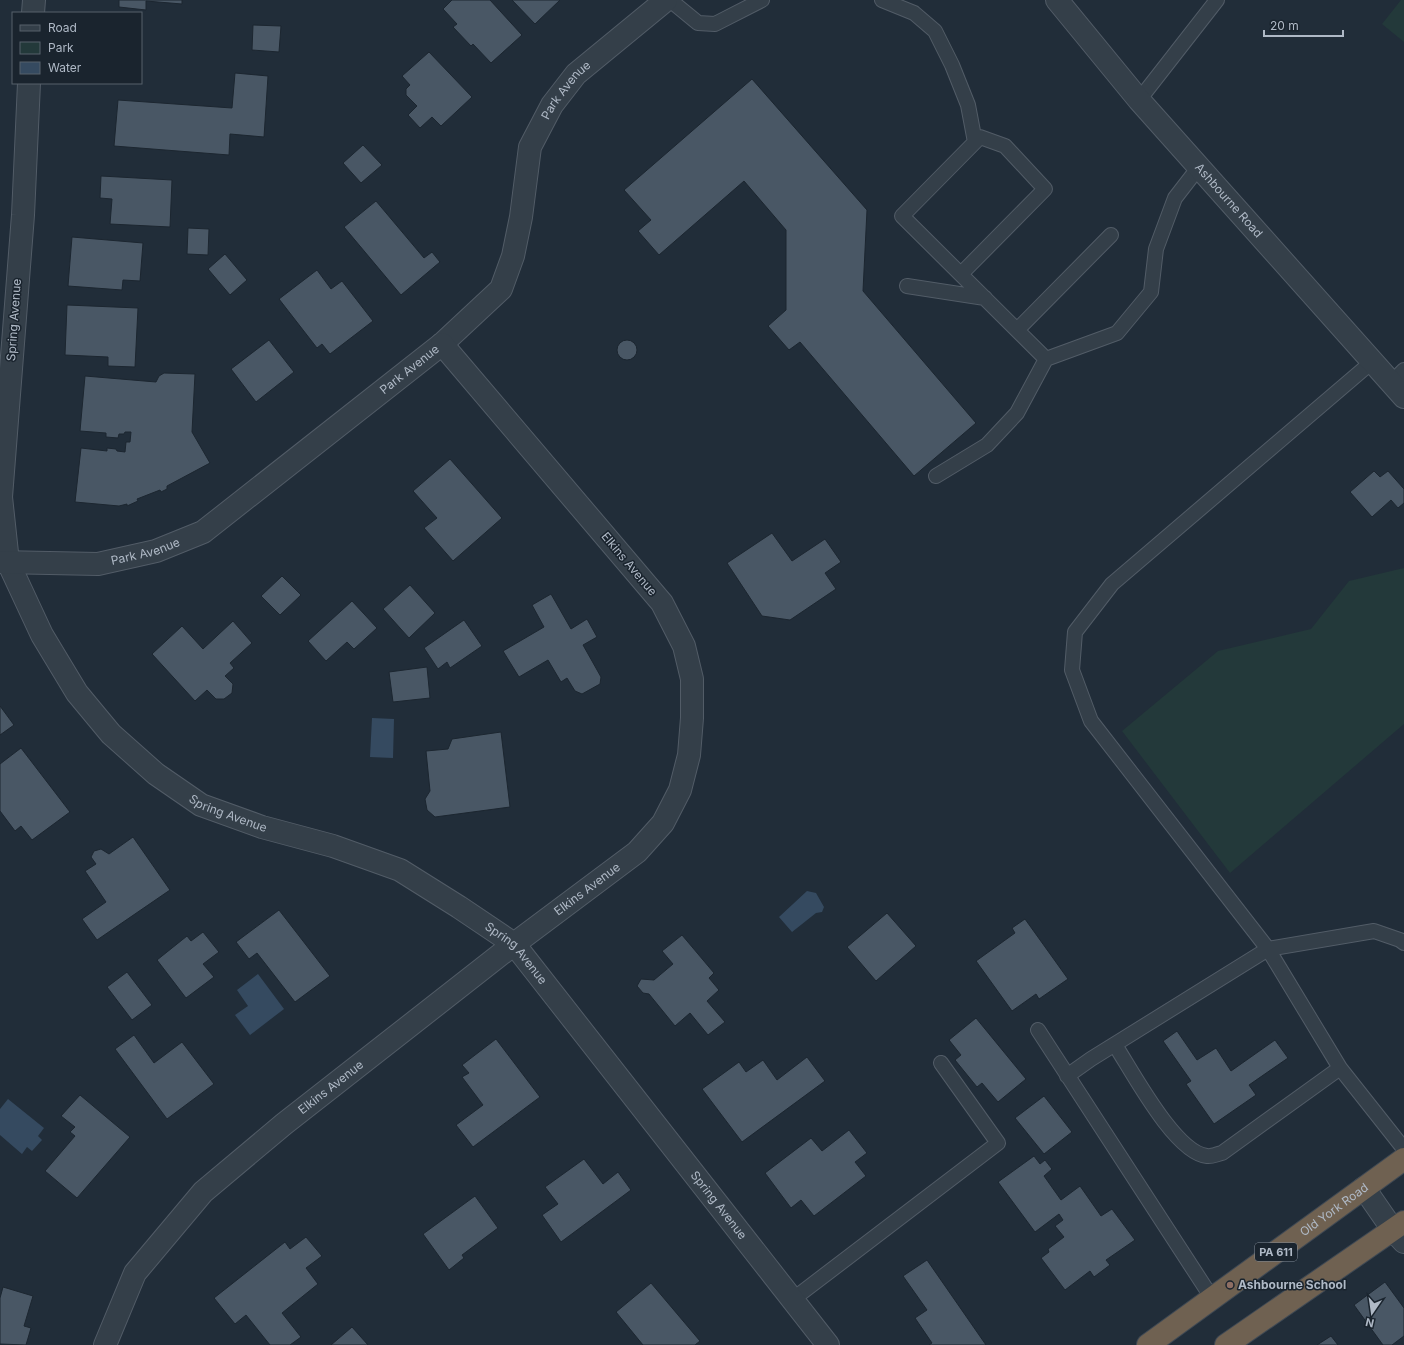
<svg xmlns="http://www.w3.org/2000/svg" width="1404" height="1345" font-family="Inter,sans-serif">
<rect width="100%" height="100%" fill="#212d39"/>
<path fill="#23393a" d="M1401 0H1404V42L1382 24Z
M1404 568V724L1230 873 1122 731 1218 651 1311 629 1349 581Z"/>
<path fill="#354a60" d="M372 718 394 719 393 758 370 757Z
M807 891 816 893 824 907 822 912 816 913 792 932 779 917Z
M258 974 284 1009 250 1035 235 1015 248 1006 237 990Z
M8 1099 44 1128 38 1136 42 1140 32 1151 27 1147 22 1154 0 1135V1109Z"/>
<path fill="#495765" stroke="#1c2630" d="M119 0H182V4L146 1V10L119 7Z
M452 0H490L522 35 491 63 473 44 471 46 453 27 457 24 443 9Z
M512 0H560L535 24Z
M253 25 281 26 279 52 252 50Z
M429 52 472 97 441 126 432 117 420 128 408 115 417 106 406 95V89L410 85 402 76Z
M235 73 268 76 264 137 230 134 229 155 114 146 118 100 232 108Z
M752 79 867 210 863 291 976 423 914 476 800 342 789 350 768 326 786 310V230L744 181 659 255 638 231 651 220 624 190Z
M363 145 382 165 361 183 343 163Z
M101 176 172 180 170 227 110 224 112 199 100 198Z
M376 201 424 258 432 252 440 262 401 295 344 227Z
M188 228 209 229 208 255 187 254Z
M72 237 143 243 140 281 123 280 122 290 68 286Z
M225 254 247 280 230 295 208 269Z
M317 270 331 289 342 281 373 321 330 354 322 344 317 348 279 299Z
M67 305 138 308 135 367 108 366V357L65 355Z
M617 350a10 10 0 1 1 20 0a10 10 0 1 1-20 0Z
M269 340 294 372 256 402 231 369Z
M164 373 195 374 192 432 210 463 167 486V489L161 492 160 490 137 499 138 501 127 506V504L119 506 75 502 81 448 107 451V448L116 449 117 451 125 452 126 442H130L131 432H125L124 434H119L118 438 106 437V433L80 431 85 376 156 382 159 376Z
M450 459 502 518 453 561 424 528 437 518 413 491Z
M1374 471 1380 477 1388 471 1404 489V503L1398 508 1391 500 1372 517 1350 492Z
M772 533 792 561 825 539 841 562 825 573 836 589 790 620 762 616 727 563Z
M282 576 301 595 280 615 261 596Z
M410 585 435 613 409 638 383 609Z
M551 594 571 629 587 619 597 637 583 645 601 677 600 684 582 694 575 691 567 678 561 682 548 660 519 677 503 651 544 627 532 605Z
M352 601 377 628 354 649 347 642 326 661 308 641Z
M464 620 482 646 450 668 447 662 438 669 424 648Z
M233 621 252 643 230 663 234 668 225 676 233 684 232 693 224 699H216L207 690 195 701 152 654 182 626 203 649Z
M427 667 430 698 393 702 389 672Z
M0 706 14 725 0 735Z
M501 732 510 807 435 817 427 810 425 799 430 791 426 751 448 749 452 739Z
M21 748 70 812 32 840 21 826 15 831 0 811V764Z
M133 837 170 890 97 940 82 919 106 902 85 871 96 864 91 857 94 851 101 849 109 854Z
M279 910 330 976 295 1002 257 953 249 959 236 942Z
M887 913 916 946 876 981 847 947Z
M1025 919 1068 979 1039 999 1036 994 1012 1011 976 961 1015 933 1012 928Z
M203 932 219 952 203 964 214 977 186 998 157 960 187 936 191 941Z
M682 935 714 973 709 978 719 990 707 1001 725 1022 708 1035 690 1013 675 1026 649 994 643 993 637 986 641 979 654 980 673 964 662 951Z
M127 972 152 1005 132 1020 107 987Z
M976 1018 1026 1079 998 1102 982 1083 977 1087 955 1060 961 1055 949 1040Z
M1177 1031 1197 1060 1216 1048 1231 1071 1275 1040 1288 1058 1249 1085 1256 1095 1214 1124 1186 1084 1191 1081 1163 1041Z
M134 1035 154 1063 182 1042 214 1084 167 1119 115 1049Z
M496 1039 540 1097 473 1147 456 1125 483 1105 462 1077 469 1073 462 1065Z
M807 1057 825 1081 742 1142 702 1089 739 1062 746 1072 763 1060 777 1080Z
M80 1095 130 1137 77 1198 45 1171 75 1136 70 1132 75 1127 61 1116Z
M1044 1096 1072 1132 1044 1154 1015 1118Z
M849 1130 867 1153 855 1162 866 1176 814 1216 801 1200 791 1208 765 1173 811 1138 822 1151Z
M1034 1156 1040 1164 1045 1160 1052 1169 1044 1176 1061 1200 1080 1186 1101 1216 1112 1209 1135 1240 1106 1260 1110 1265 1094 1277 1090 1271 1065 1290 1041 1258 1049 1252 1048 1249 1064 1237 1055 1226 1063 1220 1059 1214 1035 1232 998 1182Z
M584 1159 603 1184 618 1172 631 1190 561 1242 542 1215 558 1204 545 1187Z
M475 1196 498 1228 462 1255 464 1258 449 1270 423 1234Z
M306 1237 322 1256 306 1268 318 1284 282 1313 301 1337 290 1345H270L246 1315 235 1324 214 1298 285 1242 290 1249Z
M927 1260 986 1345H929L932 1343 915 1318 927 1310 903 1276Z
M1385 1282 1404 1308V1336L1392 1345H1383L1354 1305Z
M651 1283 700 1341 695 1345H643L616 1312Z
M3 1287 33 1296 24 1326 31 1328 26 1345 0 1344V1298Z
M352 1327 368 1345H331Z
M1331 1336 1338 1345H1317Z"/>
<g fill="none" stroke-linecap="round" stroke-linejoin="round">
<defs>
<path id="lane" d="M670 0 698 23 715 24 762 0
M882 0 914 13 935 31 952 65 968 105 975 142
M1139 100 1217 0
M961 274 1045 189 1005 146 980 137 902 216 1046 359
M907 286 985 298
M1017 330 1111 235
M1373 361 1112 584 1075 632 1072 670 1091 721 1268 949 1374 931 1400 940 1404 943
M1392 382 1404 370
M936 476 987 445 1017 413 1046 359 1117 333 1151 292 1156 249 1175 198 1199 167
M1038 1030 1212 1298
M1115 1045C1132 1071 1175 1153 1207 1156 1211 1157 1217 1154 1222 1153L1340 1068 1404 1149
M1067 1076 1091 1059 1268 949 1340 1068
M792 1300 998 1143 941 1063"/>
<g id="street">
<path id="s1" d="M1057 0 1139 100 1404 397"/>
<path d="M33 13 34 0"/>
<path id="s2" d="M29 83 23 215 1 497 8 562 42 635 77 693 111 734 156 774 201 805 262 827 333 846 400 870 459 907 514 944 828 1345"/>
<path id="s3" d="M0 562 98 564 156 551 203 532 442 344 501 289 513 256 521 217 530 147 552 105 576 74 666 0"/>
<path d="M1364 1188 1393 1230 1404 1242"/>
<path id="s4" d="M105 1345 135 1273 203 1192 284 1124 514 944 637 852 663 823 680 790 689 755 692 718V679L684 646 662 603 442 344"/>
</g>
<g id="highway">
<path id="s5" d="M1148 1345 1404 1159"/>
<path d="M1226 1345 1404 1222"/>
</g>
</defs>
<use href="#lane" stroke="#525c67" stroke-width="16"/>
<use href="#street" stroke="#525c67" stroke-width="24"/>
<use href="#highway" stroke="#3f4954" stroke-width="24"/>
<use href="#lane" stroke="#343f49" stroke-width="14"/>
<use href="#street" stroke="#343f49" stroke-width="22"/>
<use href="#highway" stroke="#6f6151" stroke-width="22"/>
</g>
<circle fill="#8d6e63" stroke="#1a242e" stroke-width="1.5" cx="1230" cy="1285" r="4"/>
<g text-anchor="middle" stroke-width="3" stroke-linejoin="round" paint-order="stroke">
<rect fill="#1a242e" stroke="#828c98" stroke-width="1" x="1255" y="1243" width="42" height="18" rx="3"/>
<g font-size="11" font-weight="bold" fill="#afb9c6">
<text x="1276" y="1256">PA 611</text>
</g>
<g font-size="12" fill="#afb9c6" stroke="#1a242e">
<text dy="4" stroke="none"><textPath href="#s3" startOffset="806">Park Avenue</textPath></text>
<text dy="4" stroke="none"><textPath href="#s1" startOffset="264">Ashbourne Road</textPath></text>
<text transform="translate(14 320) rotate(-86)" y="4">Spring Avenue</text>
<text dy="4" stroke="none"><textPath href="#s3" startOffset="471">Park Avenue</textPath></text>
<text dy="4" stroke="none"><textPath href="#s3" startOffset="147">Park Avenue</textPath></text>
<text transform="translate(629 564) rotate(50)" y="4">Elkins Avenue</text>
<text dy="4" stroke="none"><textPath href="#s2" startOffset="825">Spring Avenue</textPath></text>
<text dy="4" stroke="none"><textPath href="#s4" startOffset="673">Elkins Avenue</textPath></text>
<text dy="4" stroke="none"><textPath href="#s2" startOffset="1150">Spring Avenue</textPath></text>
<text dy="4" stroke="none"><textPath href="#s4" startOffset="349">Elkins Avenue</textPath></text>
<text dy="4" stroke="none"><textPath href="#s2" startOffset="1474">Spring Avenue</textPath></text>
<text dy="4" stroke="none"><textPath href="#s5" startOffset="230">Old York Road</textPath></text>
</g>
<g font-size="12" font-weight="bold" fill="#afb9c6" stroke="#1a242e" text-anchor="start">
<text x="1238" y="1289">Ashbourne School</text>
</g>
</g>
<rect x="12" y="12" width="130" height="72" fill="#1a242e" stroke="#56606b"/>
<rect x="20" y="25" width="20" height="6" fill="#343f49" stroke="#56606b"/>
<text x="48" y="32" font-size="12" fill="#afb9c6">Road</text>
<rect x="20" y="42" width="20" height="12" fill="#23393a" stroke="#56606b"/>
<text x="48" y="52" font-size="12" fill="#afb9c6">Park</text>
<rect x="20" y="62" width="20" height="12" fill="#354a60" stroke="#56606b"/>
<text x="48" y="72" font-size="12" fill="#afb9c6">Water</text>
<g transform="translate(1372 1313) rotate(193)" stroke="#1a242e" stroke-width="3" paint-order="stroke">
<path d="M0-3L7 15L0 10L-7 15Z" fill="#afb9c6"/>
<text y="-6" font-size="11" font-weight="bold" text-anchor="middle" fill="#afb9c6">N</text>
</g>
<path d="M1264 30v6h79v-6" fill="none" stroke="#afb9c6" stroke-width="2"/>
<text x="1270" y="30" font-size="12" fill="#afb9c6" stroke="#1a242e" stroke-width="3" paint-order="stroke">20 m</text>
</svg>
